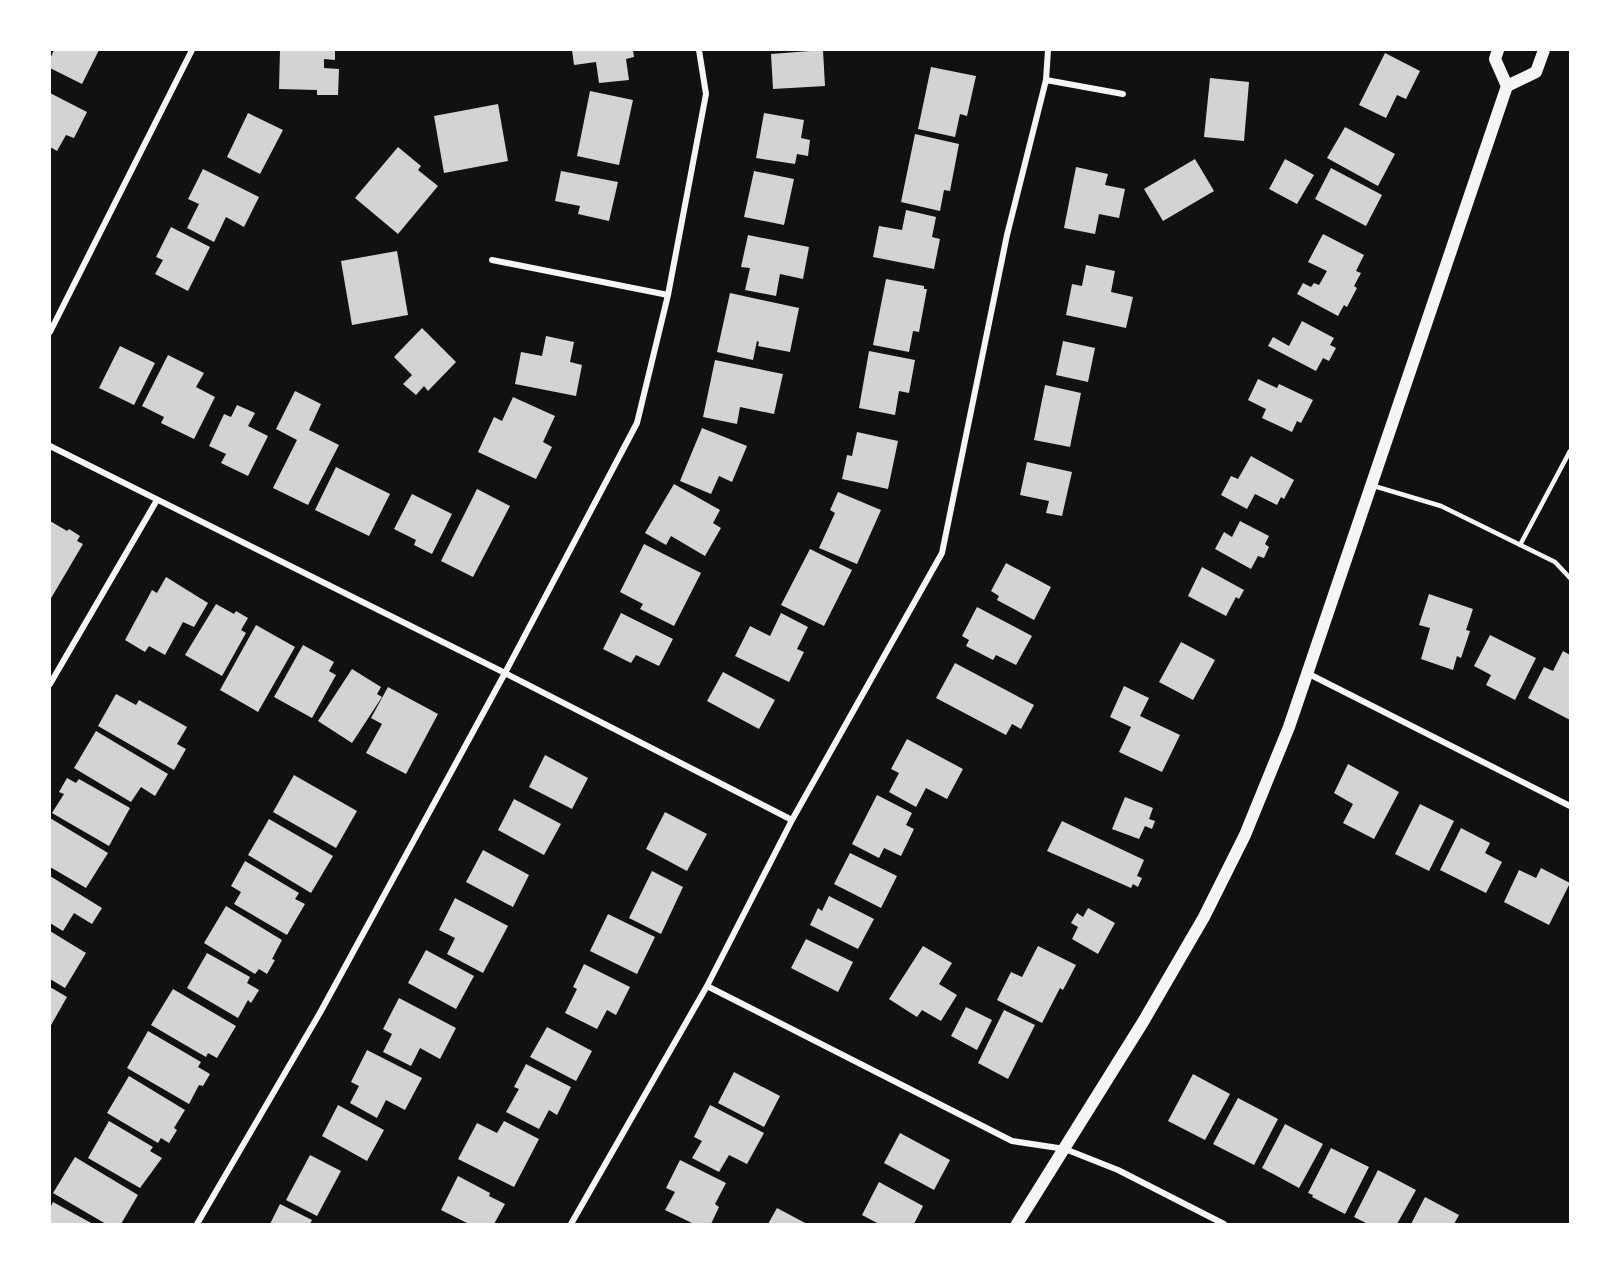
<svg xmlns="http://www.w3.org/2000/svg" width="1620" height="1274" font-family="'PT Sans Narrow',sans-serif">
<rect width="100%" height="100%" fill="#111"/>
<path fill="#d3d3d3" d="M54 50H99L82 84 50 68V59Z
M280 50H335V60L324 59V68L339 69 338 95H317V90L279 89Z
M572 50H633L634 57 626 59 629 80 599 83 596 62 574 65Z
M823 50 825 86 773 89 771 54Z
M1385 53 1420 71 1406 99 1397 95 1386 118 1359 105Z
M931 67 976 76 967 116 960 114 955 137 918 129Z
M1210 78 1249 82 1244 141 1204 137Z
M590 91 633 100 619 165 577 156Z
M50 93 87 112 74 138 66 135 57 151 50 147Z
M498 104 508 161 444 173 434 116Z
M248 113 283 130 260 174 227 157Z
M764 113 804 120 801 138 810 140 808 156 797 154 795 164 756 158Z
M1345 127 1395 154 1378 186 1327 158Z
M915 134 959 144 950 191 944 190 940 211 901 202Z
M398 147 421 166 418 170 438 186 398 234 355 198Z
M1195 159 1214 191 1163 221 1144 189Z
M1285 159 1314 175 1297 204 1269 189Z
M1076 167 1108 174 1105 185 1125 189 1119 218 1099 214 1095 234 1064 228Z
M1331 168 1382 195 1366 226 1315 199Z
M203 169 259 197 244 227 226 217 214 242 187 228 199 204 188 199Z
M561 171 618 182 609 221 578 214 580 206 555 201Z
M754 171 794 179 784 225 744 217Z
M906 210 936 217 932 237 940 239 934 269 873 257 879 226 902 230Z
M171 227 210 247 188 291 155 274 163 260 156 257Z
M1323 234 1364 255 1356 271 1361 273 1354 286 1357 288 1347 307 1344 305 1338 316 1297 294 1303 283 1311 287 1314 283 1319 285 1327 271 1308 262Z
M748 235 809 247 803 279 780 274 776 296 745 290 750 268 741 267Z
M397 251 408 315 352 325 341 261Z
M1086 265 1115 271 1111 292 1133 297 1126 328 1066 315 1072 284 1082 286Z
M886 279 924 286V289H927L919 332 913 331 909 352 873 345Z
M730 293 799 308 790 352 758 346 759 342 757 341 753 360 717 352Z
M1302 321 1334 338 1330 345 1336 348 1329 361 1323 358 1316 371 1268 346 1273 337 1289 346Z
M422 328 456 362 428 391 424 386 416 395 403 384 412 375 394 357Z
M546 336 574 342 570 362 582 365 576 396 515 384 521 352 542 356Z
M1063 341 1095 348 1088 382 1056 375Z
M120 346 155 363 134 405 99 388Z
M869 351 915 360 909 393 899 391 895 415 859 408Z
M168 355 204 373 196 387 215 397 194 439 161 423 164 417 142 406Z
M715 360 783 374 774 414 740 407 737 424 703 417Z
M1258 379 1277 388 1279 384 1313 400 1301 423 1297 421 1292 432 1262 418 1266 409 1248 400Z
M1045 385 1081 393 1070 447 1034 440Z
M295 391 321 404 309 430 339 445 308 505 273 488 297 440 276 429Z
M513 397 555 416 543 442 552 447 536 479 478 452 494 417 502 421Z
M237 405 255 413 248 426 268 436 248 476 221 463 226 454 209 446 224 414 231 417Z
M702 428 747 446 732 482 719 476 711 494 680 481Z
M857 432 898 441 888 489 842 479 847 455 852 456Z
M1251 456 1294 480 1284 499 1281 497 1277 505 1255 494 1247 509 1221 495 1231 476 1238 479Z
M1027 462 1072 472 1062 516 1046 513 1049 501 1020 495Z
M336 467 390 494 369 536 315 510Z
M674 484 720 510 713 523 721 528 705 556 671 536 666 545 645 533Z
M477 489 510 506 473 577 441 561Z
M838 492 881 510 857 564 819 548 835 513 830 510Z
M412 494 452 514 432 554 414 545 416 540 394 529Z
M50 521 67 531 69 529 80 536 77 541 83 544 50 600Z
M1240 521 1269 536 1265 544 1269 547 1264 558 1258 556 1251 569 1215 549 1224 532 1232 537Z
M644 544 701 573 674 626 640 609 643 604 620 592Z
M810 549 852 570 824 626 781 605Z
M1006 563 1051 587 1034 620 997 600 999 596 991 591Z
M1202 567 1244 590 1239 599 1236 597 1226 616 1188 596Z
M166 577 208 603 194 627 183 622 165 655 149 646 145 652 125 640 152 590 157 593Z
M1429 594 1473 609 1466 630 1470 631 1461 658 1457 656 1453 670 1421 659 1430 628 1419 625Z
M216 604 234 614 236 611 248 618 241 630 246 633 222 676 185 655Z
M977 607 1032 636 1016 665 996 655 993 660 966 646 969 640 962 636Z
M621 613 673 639 659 666 636 655 631 663 603 649Z
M781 613 808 627 797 649 804 652 789 682 735 656 750 626 770 636Z
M256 625 295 647 258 712 220 690Z
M1490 635 1536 658 1515 700 1486 685 1491 675 1474 666Z
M1181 642 1215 660 1193 700 1159 682Z
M303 645 334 662 329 671 336 675 312 718 274 697Z
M1563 651 1570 655V720L1528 698 1544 667 1553 671Z
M955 663 1034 705 1021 729 1012 724 1006 735 936 698Z
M352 669 381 687 377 694 382 697 352 743 318 721Z
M723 672 775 700 759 729 707 701Z
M1124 686 1149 698 1140 716 1180 735 1162 772 1119 752 1131 727 1110 717Z
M388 687 438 714 406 774 366 753 382 724 371 718Z
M116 694 136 705 139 700 187 727 177 744 186 749 174 770 98 726Z
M96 731 168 774 155 796 141 787 131 802 74 768Z
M907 739 963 769 947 799 926 788 916 807 889 792 899 773 891 769Z
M545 755 588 778 572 809 529 787Z
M1348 764 1399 792 1374 839 1343 823 1353 804 1334 793Z
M294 775 357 811 336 848 273 812Z
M67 778 76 783 79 779 130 808 109 846 52 813 64 794 59 792Z
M877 795 912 813 906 825 914 829 901 856 884 848 879 858 852 844Z
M1125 797 1153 808 1149 819 1155 821 1152 829 1145 826 1139 839 1112 829Z
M514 799 561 824 544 855 498 830Z
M1420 804 1454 821 1429 871 1395 854Z
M665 812 707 834 687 871 646 849Z
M50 818 108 853 86 888 50 867Z
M269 819 333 856 311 893 248 855Z
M1062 821 1144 860 1137 876 1142 878 1138 887 1133 884 1131 888 1047 851Z
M1461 828 1490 843 1485 853 1502 862 1486 893 1440 870Z
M483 850 529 875 513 907 466 882Z
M850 853 897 876 881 908 834 884Z
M245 861 299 893 295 899 305 904 287 935 234 904 241 892 231 886Z
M1541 868 1570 883 1549 925 1504 902 1519 870 1536 878Z
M652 871 683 887 661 934 629 918Z
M50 876 102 908 92 924 74 913 63 931 50 923Z
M829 896 874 919 858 949 810 925 818 908 822 911Z
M455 898 508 926 483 973 447 954 455 938 439 930Z
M226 906 282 940 272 959 275 960 267 974 259 969 255 974 204 943Z
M1088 908 1115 923 1098 954 1072 939 1078 927 1071 923 1077 913 1083 917Z
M608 914 655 937 637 974 590 951Z
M50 931 86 953 65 988 50 979Z
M806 939 853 962 838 992 791 968Z
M923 946 952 963 939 984 957 995 941 1021 922 1010 917 1017 889 999Z
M1038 946 1076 965 1063 990 1060 988 1042 1023 997 1000 1011 972 1022 977Z
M426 950 474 976 456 1009 408 983Z
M207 953 250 977 247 983 259 990 251 1003 248 1000 238 1018 187 988Z
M584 964 630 987 616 1015 607 1010 597 1029 565 1013 577 989 573 987Z
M50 987 67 997 50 1027Z
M173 989 236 1026 217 1058 208 1053 206 1057 151 1025Z
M399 998 456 1028 440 1059 420 1048 411 1066 383 1052 392 1034 383 1029Z
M966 1007 992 1020 977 1050 951 1036Z
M1004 1010 1035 1025 1008 1079 978 1063Z
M547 1027 592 1051 576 1081 530 1057Z
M148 1031 201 1062 198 1067 210 1074 203 1086 199 1085 189 1104 127 1068Z
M367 1050 422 1078 405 1110 386 1100 377 1118 350 1103 359 1086 351 1082Z
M526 1064 571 1087 557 1115 549 1110 539 1129 506 1112 519 1089 514 1087Z
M734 1072 780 1096 764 1127 718 1103Z
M1193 1074 1230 1094 1205 1140 1168 1121Z
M129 1076 185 1110 174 1128 177 1130 169 1143 161 1138 158 1143 107 1113Z
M1238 1098 1278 1119 1254 1165 1213 1144Z
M338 1105 384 1130 367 1161 322 1136Z
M710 1105 764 1133 747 1164 729 1155 719 1172 692 1158 702 1141 694 1137Z
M109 1121 153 1147 150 1151 162 1158 140 1188 88 1158Z
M504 1121 539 1139 514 1187 458 1159 477 1123 497 1133Z
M1285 1124 1323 1144 1299 1188 1262 1168Z
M900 1133 950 1160 934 1190 884 1163Z
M1331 1148 1369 1167 1345 1214 1312 1197 1313 1195 1308 1193Z
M310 1155 341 1171 317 1216 286 1200Z
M75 1157 138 1195 121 1224H106L53 1193Z
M680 1160 726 1183 715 1204 719 1207 711 1224H694L665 1210 675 1192 666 1188Z
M1378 1170 1416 1190 1397 1224H1368L1354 1217Z
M458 1176 490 1193 489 1196 505 1204 494 1224H469L441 1210Z
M879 1182 923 1206 914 1224H879L862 1215Z
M1425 1197 1459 1215 1454 1224H1411Z
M53 1202 93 1224H50V1208Z
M280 1204 312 1220 310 1224H270Z
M777 1208 807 1224H768Z"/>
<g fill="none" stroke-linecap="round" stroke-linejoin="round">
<path stroke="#f5f5f5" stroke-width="4.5" d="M1374 486 1441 506 1555 562 1570 578
M1520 545 1570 451"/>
<path stroke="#f5f5f5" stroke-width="6" d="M1046 80 1123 94
M492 260 668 295
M50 332 192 50
M50 446 505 673 792 820
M1307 673 1570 806
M50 684 157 500
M707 986 1012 1141 1065 1149 1118 1170 1224 1224
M197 1224 321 1011 505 673 637 423 668 295 706 94 699 50
M571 1224 707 986 792 820 942 553 1007 235 1046 80 1048 50"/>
<path stroke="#f5f5f5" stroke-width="12" d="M1507 86 1536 72 1544 50
M1017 1224 1143 1022 1204 917 1245 835 1289 727 1507 86 1495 59 1498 50"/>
</g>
<rect width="1620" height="1274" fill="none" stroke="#ffffff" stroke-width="102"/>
</svg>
